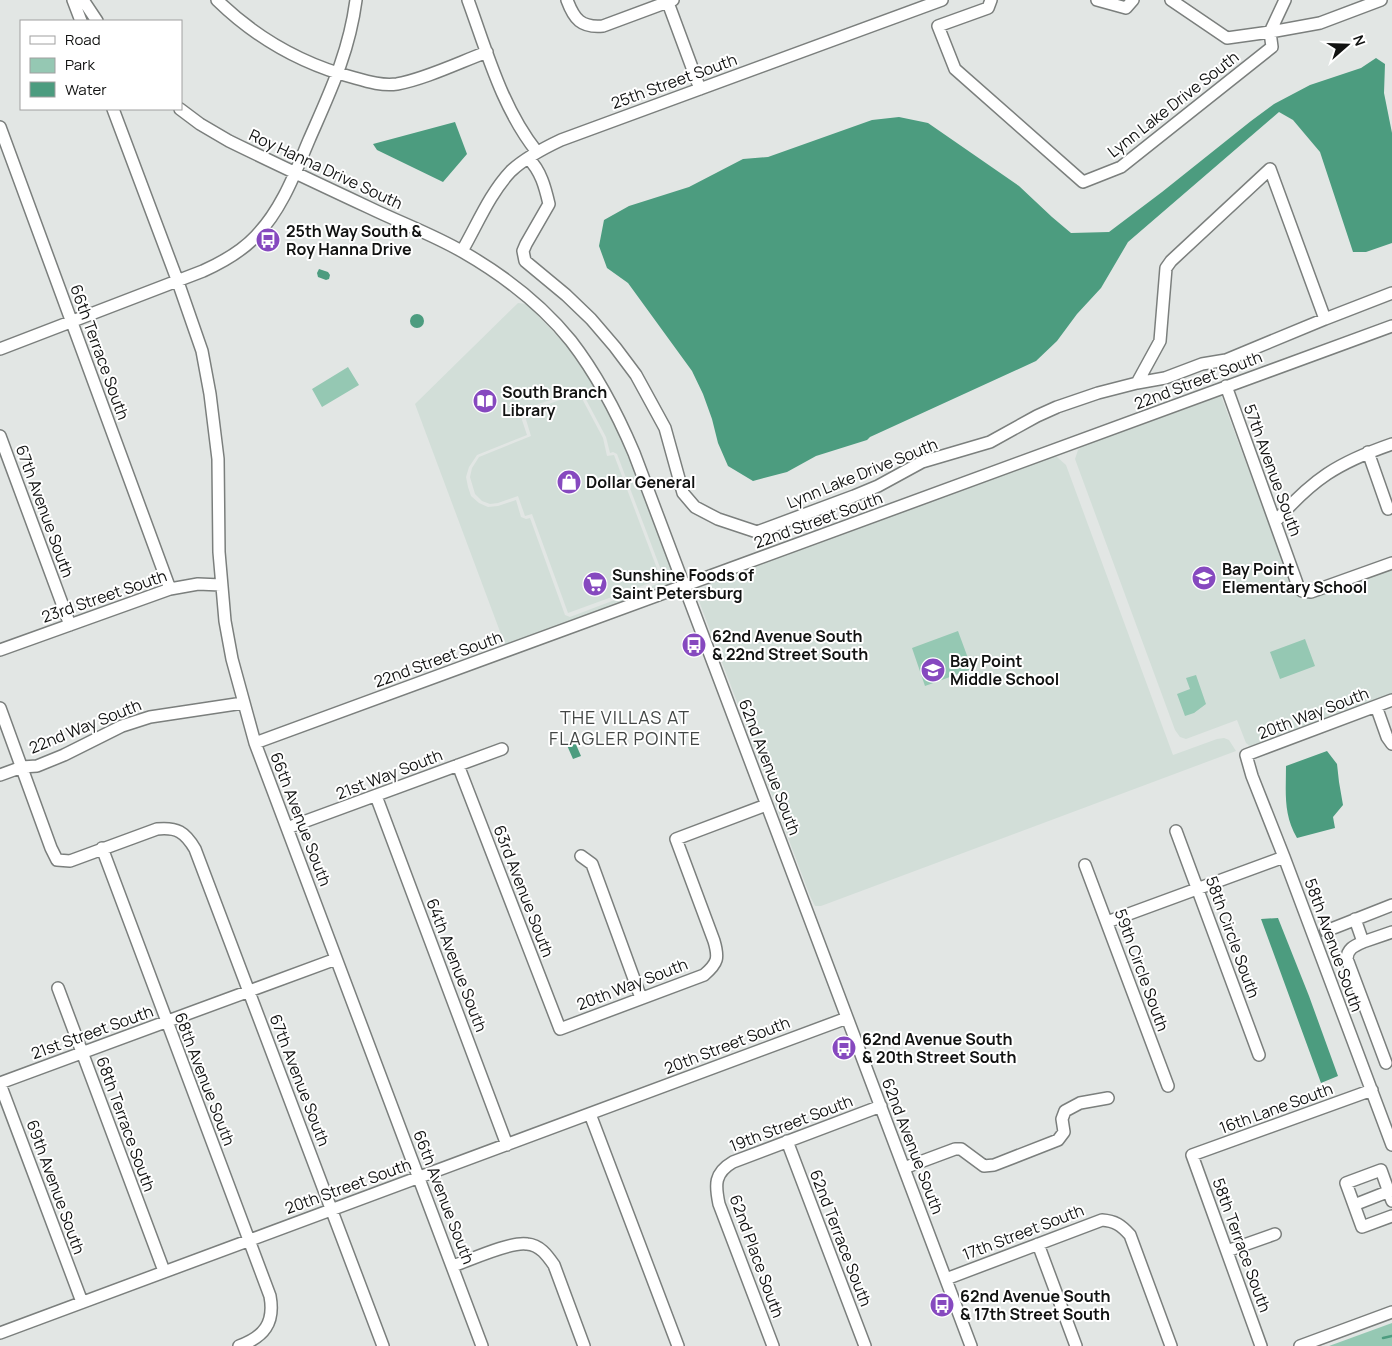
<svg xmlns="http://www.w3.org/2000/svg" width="1392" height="1346" font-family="Manrope,sans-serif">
<rect width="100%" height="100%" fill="#e2e6e4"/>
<path fill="#d2ded8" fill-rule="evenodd" d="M518 303 527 304 576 356 611 412 641 484 677 585 505 645 415 404ZM578 390 582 392 606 437 610 453 613 452 617 454 664 578 662 582 570 617 565 615 530 518 526 519 521 517 516 500 498 506 488 507 479 503 471 496 468 487 466 477 469 467 477 455 527 435 520 414 522 410Z
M579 393 603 438 607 456 614 455 661 579 568 613 532 514 525 516 518 496 498 503 490 504 482 501 475 494 470 477 472 468 479 457 531 436 524 413Z
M1221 396 1293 588 1298 595 1305 598 1312 597 1392 569V695L1251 747 1246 743 1237 720 1186 739 1180 737 1175 730 1075 459 1078 450 1083 446Z
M1051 456 1057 457 1066 465 1173 755 1217 739 1224 738 1229 740 1236 751 821 906H815L810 896 699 601 698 594 702 589 721 578Z"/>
<path fill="#95c8b3" d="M348 367 359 385 322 407 312 389Z
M958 631 972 669 925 686 912 648Z
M1305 639 1315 666 1280 679 1270 652Z
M1196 675 1206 704 1194 713 1185 716 1177 694 1190 689 1186 678Z
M1392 1323V1346H1329Z"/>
<path fill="#4c9c7f" d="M1376 58 1385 64 1384 93 1392 133V243L1366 252H1353L1320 152 1293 120 1279 112 1128 242 1101 288 1077 314 1057 341 1036 361 870 437 867 440 816 456 787 472 753 481 728 466 718 443 712 419 703 394 692 371 628 283 607 268 599 246 604 220 629 206 689 187 743 159 768 157 872 120 899 117 928 123 1019 186 1052 217 1071 233 1109 232 1162 192 1251 121 1274 104 1310 85 1361 68Z
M455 122 467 154 443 182 377 150 373 144Z
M319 269 328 272 330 275 329 279 326 280 318 277 317 273Z
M410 321a7 7 0 1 1 14 0a7 7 0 1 1-14 0Z
M574 740 581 756 573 759 566 743Z
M1327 751 1337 764 1339 782 1343 805 1333 817 1335 828 1297 838C1283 814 1286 792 1286 766Z
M1278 918 1309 996 1338 1076 1321 1083 1261 919Z"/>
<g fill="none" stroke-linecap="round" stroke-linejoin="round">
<path stroke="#4c9c7f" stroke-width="2.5" d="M1383 1338 1392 1336"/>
<defs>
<path id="minor" d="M73 0 81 21
M83 0 97 21
M217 0C257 39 301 64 355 78 369 82 383 86 397 84 425 79 460 62 487 52
M468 0C487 52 502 108 537 152
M567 0C574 19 581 28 603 26L673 0
M667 0 700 89
M991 0 988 8 938 26 955 69 1083 182 1121 167 1272 47 1270 32 1320 23 1381 0
M1097 0 1126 8 1133 0
M1171 0 1227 38 1270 32 1285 0
M113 109 178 282 202 351 210 394 218 459 219 552 225 621 232 659 255 743 482 1346
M180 109 200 124 229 141C276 164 323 186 370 208 401 223 434 235 463 252 503 275 542 305 571 341 598 376 617 413 634 453L971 1346
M0 127 170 589
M528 158C541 171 545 187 549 204L526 244 523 251 525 261 566 295 591 319 615 347 636 375 665 428 683 493 695 507 718 519 757 532 854 496 878 486 922 462 990 442 1037 416 1057 407 1098 393 1137 383 1160 341 1166 268 1171 261 1270 169 1325 319 1392 293
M462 251C477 225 490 193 511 171 525 158 544 148 561 140L942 0
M0 349 203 271C223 262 241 252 256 236 282 209 295 173 309 140 330 92 349 53 356 0
M1137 383 1165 378 1202 364 1226 360 1325 319
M1226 386 1298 586 1302 591 1311 592 1392 563
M0 436 70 625
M1368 452 1388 509
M1275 522C1313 479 1337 463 1392 444
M0 650 170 589 198 584 221 585
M1392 700 1246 755 1252 776 1284 857 1392 1145
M1376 706 1387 737 1392 744
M0 708 51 848 57 860 70 861 157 829C177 827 185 832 195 849L383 1346
M255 743 1392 326
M458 765 560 1029 704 975C718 963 719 958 714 941L676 839 766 805
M0 775 22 767 37 766 64 755 122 726 150 717 243 703
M376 796 507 1145
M287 828 502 749
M1176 831 1259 1055
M102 848 270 1296C275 1323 264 1337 239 1346
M581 856 592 864 641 998
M1085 865 1168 1086
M1355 919 1363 942 1392 932
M1107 922 1284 857
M1326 931 1392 905
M1363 942C1354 946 1347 949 1347 959L1386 1063
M58 988 164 1271
M0 1083 336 959
M0 1084 82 1302
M590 1114 678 1346
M787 1141 865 1346
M904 1168 955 1149H961L984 1166 994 1165 1058 1140 1064 1132 1062 1119 1065 1111 1080 1103 1108 1098
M1392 1201 1381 1170 1346 1183 1362 1227 1392 1216
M1354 1205 1392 1190
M1038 1244 1076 1346
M1227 1251 1275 1234
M453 1266C470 1260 511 1241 527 1244 540 1245 547 1255 554 1265L584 1346
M946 1279 1102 1220C1115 1221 1121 1225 1130 1235L1171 1346
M0 1333 847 1018
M773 1346 719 1204C715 1185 714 1173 733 1162L881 1106
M1261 1346 1192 1155 1372 1090
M1300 1346 1392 1312"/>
</defs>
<use href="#minor" stroke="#7b7f7d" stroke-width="14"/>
<use href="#minor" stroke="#fff" stroke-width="11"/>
</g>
<defs>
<symbol id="bus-disc" viewBox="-11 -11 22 22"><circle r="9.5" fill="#8649bf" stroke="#fff"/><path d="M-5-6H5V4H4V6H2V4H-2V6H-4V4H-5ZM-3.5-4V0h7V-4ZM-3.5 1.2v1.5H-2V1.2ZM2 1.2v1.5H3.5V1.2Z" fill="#fff"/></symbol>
<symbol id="library-disc" viewBox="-11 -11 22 22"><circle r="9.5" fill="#8649bf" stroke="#fff"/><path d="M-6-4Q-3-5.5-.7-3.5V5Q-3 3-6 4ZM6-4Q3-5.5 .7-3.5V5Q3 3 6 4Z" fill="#fff"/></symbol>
<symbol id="shop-disc" viewBox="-11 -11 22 22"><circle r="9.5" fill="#8649bf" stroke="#fff"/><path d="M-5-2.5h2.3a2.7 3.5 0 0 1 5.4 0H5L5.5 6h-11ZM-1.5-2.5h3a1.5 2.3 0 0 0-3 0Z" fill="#fff"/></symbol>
<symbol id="school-disc" viewBox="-11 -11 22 22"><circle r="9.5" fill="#8649bf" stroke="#fff"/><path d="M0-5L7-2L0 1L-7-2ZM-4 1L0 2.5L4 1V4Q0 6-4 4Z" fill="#fff"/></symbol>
<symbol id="supermarket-disc" viewBox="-11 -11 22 22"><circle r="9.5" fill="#8649bf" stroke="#fff"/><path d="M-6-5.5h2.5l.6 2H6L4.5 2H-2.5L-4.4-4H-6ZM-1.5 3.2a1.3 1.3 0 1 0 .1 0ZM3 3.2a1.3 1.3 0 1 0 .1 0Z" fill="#fff"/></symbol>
</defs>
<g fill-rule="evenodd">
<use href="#bus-disc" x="254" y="226" width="28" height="28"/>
<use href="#library-disc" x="471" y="387" width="28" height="28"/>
<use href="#shop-disc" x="555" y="468" width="28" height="28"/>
<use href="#school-disc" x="1190" y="564" width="28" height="28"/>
<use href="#supermarket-disc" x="581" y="570" width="28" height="28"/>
<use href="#bus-disc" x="680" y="631" width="28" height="28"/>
<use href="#school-disc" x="919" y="656" width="28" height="28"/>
<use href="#bus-disc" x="830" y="1034" width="28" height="28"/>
<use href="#bus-disc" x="928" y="1291" width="28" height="28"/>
</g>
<g text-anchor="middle" stroke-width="4" stroke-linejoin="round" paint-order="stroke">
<g font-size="16" fill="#111211" stroke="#fff">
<text transform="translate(674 81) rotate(-20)" y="6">25th Street South</text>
<text transform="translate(1173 104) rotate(-38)" y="6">Lynn Lake Drive South</text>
<text transform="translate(326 169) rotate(25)" y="6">Roy Hanna Drive South</text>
<text transform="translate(100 352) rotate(70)" y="6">66th Terrace South</text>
<text transform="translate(1198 380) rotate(-21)" y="6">22nd Street South</text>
<text transform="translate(1273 470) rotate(70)" y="6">57th Avenue South</text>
<text transform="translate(862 473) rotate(-22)" y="6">Lynn Lake Drive South</text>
<text transform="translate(45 511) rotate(70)" y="6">67th Avenue South</text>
<text transform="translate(818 520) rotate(-20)" y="6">22nd Street South</text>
<text transform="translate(104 596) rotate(-19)" y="6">23rd Street South</text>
<text transform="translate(438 659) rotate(-20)" y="6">22nd Street South</text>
<text transform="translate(1313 713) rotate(-21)" y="6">20th Way South</text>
<text transform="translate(85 726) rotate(-22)" y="6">22nd Way South</text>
<text transform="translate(770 767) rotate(69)" y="6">62nd Avenue South</text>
<text transform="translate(389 774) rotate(-21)" y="6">21st Way South</text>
<text transform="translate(301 819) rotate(69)" y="6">66th Avenue South</text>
<text transform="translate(524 891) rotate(69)" y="6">63rd Avenue South</text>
<text transform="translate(1233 937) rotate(70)" y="6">58th Circle South</text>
<text transform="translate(1334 945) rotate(70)" y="6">58th Avenue South</text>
<text transform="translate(457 965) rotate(69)" y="6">64th Avenue South</text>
<text transform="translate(1142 970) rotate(70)" y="6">59th Circle South</text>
<text transform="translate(632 984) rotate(-21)" y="6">20th Way South</text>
<text transform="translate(92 1032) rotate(-20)" y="6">21st Street South</text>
<text transform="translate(727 1045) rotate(-21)" y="6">20th Street South</text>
<text transform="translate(205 1079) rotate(69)" y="6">68th Avenue South</text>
<text transform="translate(300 1080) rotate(69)" y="6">67th Avenue South</text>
<text transform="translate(1276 1108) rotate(-20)" y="6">16th Lane South</text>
<text transform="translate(791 1123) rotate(-21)" y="6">19th Street South</text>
<text transform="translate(126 1124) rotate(70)" y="6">68th Terrace South</text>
<text transform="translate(913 1146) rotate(69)" y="6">62nd Avenue South</text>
<text transform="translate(348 1186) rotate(-20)" y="6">20th Street South</text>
<text transform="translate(56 1187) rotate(70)" y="6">69th Avenue South</text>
<text transform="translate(444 1197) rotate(69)" y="6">66th Avenue South</text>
<text transform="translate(1023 1232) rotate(-21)" y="6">17th Street South</text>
<text transform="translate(841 1238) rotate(69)" y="6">62nd Terrace South</text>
<text transform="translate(1242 1245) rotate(70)" y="6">58th Terrace South</text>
<text transform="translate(757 1256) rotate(70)" y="6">62nd Place South</text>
</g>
<g font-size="16" font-weight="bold" fill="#111211" stroke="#fff" text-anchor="start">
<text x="286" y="237">25th Way South &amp;<tspan x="286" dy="18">Roy Hanna Drive</tspan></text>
<text x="502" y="398">South Branch<tspan x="502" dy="18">Library</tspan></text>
<text x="586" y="488">Dollar General</text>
<text x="1222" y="575">Bay Point<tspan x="1222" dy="18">Elementary School</tspan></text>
<text x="612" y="581">Sunshine Foods of<tspan x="612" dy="18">Saint Petersburg</tspan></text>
<text x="712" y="642">62nd Avenue South<tspan x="712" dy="18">&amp; 22nd Street South</tspan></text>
<text x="950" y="667">Bay Point<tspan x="950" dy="18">Middle School</tspan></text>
<text x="862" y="1045">62nd Avenue South<tspan x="862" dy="18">&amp; 20th Street South</tspan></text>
<text x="960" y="1302">62nd Avenue South<tspan x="960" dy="18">&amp; 17th Street South</tspan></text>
</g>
<g font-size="18" letter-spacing="1" fill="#434645" stroke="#fff">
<text x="625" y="724">THE VILLAS AT<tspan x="625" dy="21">FLAGLER POINTE</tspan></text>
</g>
</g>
<rect x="20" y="20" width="162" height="90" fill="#ffffff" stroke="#a0a0a0"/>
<rect x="30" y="36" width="25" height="8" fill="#ffffff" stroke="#a0a0a0"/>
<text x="65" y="45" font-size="15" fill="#111211">Road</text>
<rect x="30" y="58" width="25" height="15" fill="#95c8b3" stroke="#a0a0a0"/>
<text x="65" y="70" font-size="15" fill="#111211">Park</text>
<rect x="30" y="82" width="25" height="15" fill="#4c9c7f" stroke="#a0a0a0"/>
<text x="65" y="95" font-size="15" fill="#111211">Water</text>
<g transform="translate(1347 45) rotate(70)" stroke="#ffffff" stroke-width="4" paint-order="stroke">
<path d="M0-4L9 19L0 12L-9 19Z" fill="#111211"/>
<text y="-8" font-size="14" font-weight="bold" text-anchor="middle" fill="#111211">N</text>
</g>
</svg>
